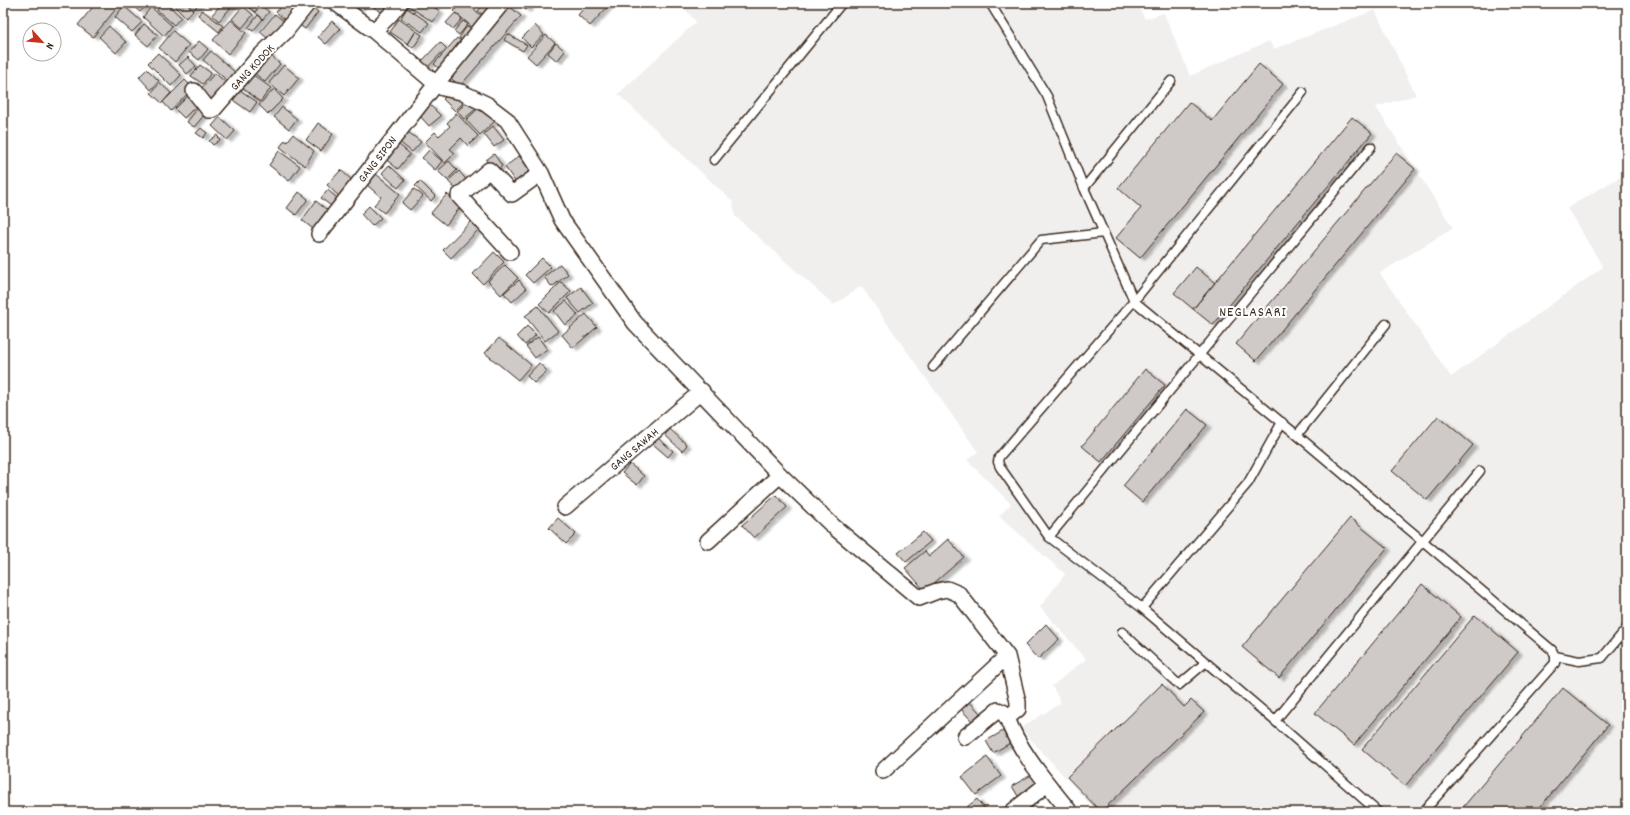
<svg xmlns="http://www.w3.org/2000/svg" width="1630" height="815" font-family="Dekko,sans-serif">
<defs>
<filter id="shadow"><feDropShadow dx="4.5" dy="2.5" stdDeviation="1" flood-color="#0004"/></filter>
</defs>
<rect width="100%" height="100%" fill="#fff"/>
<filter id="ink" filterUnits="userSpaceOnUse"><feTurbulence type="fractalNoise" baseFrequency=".025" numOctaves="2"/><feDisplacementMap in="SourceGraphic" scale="8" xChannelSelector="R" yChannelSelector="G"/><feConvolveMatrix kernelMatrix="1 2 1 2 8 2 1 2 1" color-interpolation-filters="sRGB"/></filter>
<g filter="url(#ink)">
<path fill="#f1efee" d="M680 3H1137L1145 19 1164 13 1190 76 1269 41 1274 49 1375 10 1416 95 1376 107 1453 228 1380 273 1451 377 1603 267 1567 208 1627 173V812H1097L1020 728 1061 703 1052 686 1086 659 1040 607 1065 574 999 516 1011 504 967 460 978 452 861 286 834 305 735 216 733 202 618 94 696 22Z"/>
<path fill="#cfcac7" stroke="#3b2a1e" filter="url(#shadow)" d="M96 3 120 4 93 37 78 25Z
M136 3H148L140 12 133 6Z
M163 3H166L181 17 174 25 157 10Z
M171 3H186L193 10 186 18Z
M186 3H200L193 10Z
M222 3H230L233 5 219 21 212 15Z
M246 3H257L260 6 255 12 245 4Z
M284 3H296L301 7 287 22 276 12Z
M349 3H363L357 10Z
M367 3H391L385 14Z
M410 3H427L440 11 433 22 408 6Z
M460 3H467L485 19 475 30 454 11Z
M485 3H489L494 7 486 17 478 11Z
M516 3H531L526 10Z
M588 3H611L590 26 578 15Z
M261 5 269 12 263 19 255 12Z
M508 5 521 16 460 86 447 75Z
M124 6 142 22 132 32 115 17Z
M243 6 253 15 242 28 232 19Z
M310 6 318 12 305 29 297 23Z
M151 7 172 26 164 36 143 17Z
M407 8 429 23 422 32 401 18Z
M202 10 223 26 219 32 198 15Z
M455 13 462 19 453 29 446 23Z
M275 14 287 24 272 42 260 32Z
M258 15 263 19 253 31 248 28Z
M399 19 416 31 408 44 390 32Z
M231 20 246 33 228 54 213 40Z
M332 21 340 29 326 44 318 37Z
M463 21 468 24 459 35 454 31Z
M144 24 158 35 148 46 135 35Z
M535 25 544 35 531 47 522 38Z
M109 26 126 42 116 53 99 37Z
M467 26 475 31 466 43 459 38Z
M173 31 189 45 175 62 159 48Z
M416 31 422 35 413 48 408 44Z
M508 34 527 45 523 51 504 40Z
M546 35 555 43 536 64 527 56Z
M457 38 466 45 443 72 434 64Z
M199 41 208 49 199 60 189 52Z
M440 42 446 48 428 67 422 61Z
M556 43 565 51 557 61 548 53Z
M211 51 236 73 229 82 203 60Z
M158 53 181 75 171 86 148 63Z
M268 53 280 64 265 82 252 71Z
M188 57 196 66 187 74 179 65Z
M1259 64 1283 84 1140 258 1116 238 1141 208 1118 188 1189 102 1212 121Z
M200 65 211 73 203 84 191 76Z
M284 65 299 78 284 96 269 83Z
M147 69 159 81 151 90 139 77Z
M248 71 271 88 260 102 238 84Z
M215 73 227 84 211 103 198 92Z
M185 80 193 88 171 111 163 102Z
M160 83 171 93 162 103 151 93Z
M237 88 257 102 250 112 230 98Z
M274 89 283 99 268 114 259 105Z
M451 91 463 103 455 111 443 99Z
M191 93 200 102 184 118 175 109Z
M470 100 477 108 464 119 457 111Z
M430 105 441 116 429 126 419 115Z
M482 105 496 120 480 135 466 120Z
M199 107 206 113 194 127 187 122Z
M282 107 297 119 289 129 274 117Z
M456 113 478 136 468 146 461 138 450 149 455 153 445 163 425 142 435 132 439 136 450 126 447 123Z
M220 117 235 131 227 140 212 126Z
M1352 117 1372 133 1213 325 1193 309Z
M318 123 333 134 321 151 306 140Z
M493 126 504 140 494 147 484 134Z
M201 128 207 133 203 138 196 133Z
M407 131 421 142 412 152 398 141Z
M293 134 314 151 305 166 280 147 285 140 287 142Z
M217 135 220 140 213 145 209 141Z
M397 143 410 154 398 169 384 158Z
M429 150 442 161 435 170 422 158Z
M279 151 300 166 289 181 269 165Z
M1396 153 1415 169 1256 361 1236 344Z
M494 154 502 166 494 172 486 160Z
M519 156 531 172 516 183 505 167Z
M449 161 457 170 447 180 438 171Z
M389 165 405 180 398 188 382 173Z
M341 170 356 184 342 199 327 185Z
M459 171 469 183 459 193 448 181Z
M376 174 400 194 384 213 374 205 381 197 367 185Z
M420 181 435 196 431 201 415 186Z
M414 189 423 196 410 210 402 203Z
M328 190 338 199 331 206 321 198Z
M299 192 308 199 296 215 287 208Z
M447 194 461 206 446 225 431 213Z
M316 201 327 210 313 229 302 220Z
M369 206 381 218 372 226 361 214Z
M472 220 480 228 451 258 443 250Z
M494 252 504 262 483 284 473 274Z
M542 258 551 267 533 283 525 275Z
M560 264 568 274 552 287 544 277Z
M505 265 518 278 501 295 488 281Z
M1196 267 1215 283 1193 309 1174 293Z
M519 280 526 289 512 302 504 293Z
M561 282 571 291 549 313 539 304Z
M581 287 593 303 580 313 567 298Z
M566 301 578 315 565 325 554 311Z
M538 306 558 331 545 341 525 316Z
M586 314 597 327 573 348 562 335Z
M527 326 536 335 525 345 517 336Z
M538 337 547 349 535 358 526 346Z
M499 338 531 365 518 380 485 353Z
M539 363 547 371 534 383 527 376Z
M1145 369 1165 385 1101 462 1082 446Z
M1187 409 1207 425 1142 502 1123 486Z
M1438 416 1473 445 1427 500 1392 471Z
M670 429 687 445 682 451 665 435Z
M658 438 673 451 668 457 653 444Z
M630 464 644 476 637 485 622 473Z
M776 495 787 507 754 538 742 525Z
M558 518 576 534 566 544 549 528Z
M1350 518 1387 548 1279 678 1242 647Z
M923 532 931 541 906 562 898 553Z
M948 539 964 557 925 591 905 568 925 551 929 556Z
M1422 584 1461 617 1354 745 1315 713Z
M1475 615 1518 652 1405 786 1362 749Z
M1046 624 1059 639 1038 659 1025 645Z
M1162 684 1184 707 1191 700 1204 712 1101 812 1067 777Z
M1563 688 1608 725 1536 812H1459Z
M967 699 980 713 972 721 959 707Z
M1003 731 1010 743 993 753 986 741Z
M987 757 1001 776 976 795 962 777Z
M1033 774 1040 786 1019 798 1012 786Z
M977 799 987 812H971L967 807Z"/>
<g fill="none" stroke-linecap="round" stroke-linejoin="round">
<defs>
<path id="lane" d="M990 3 1047 96 1084 188 1134 301 999 457 998 462 1000 467 1049 537 1371 147
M1303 92 1134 301 1297 435 1552 650 1555 656V663L1423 812
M714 160 842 3
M1084 188 1171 81
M933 367 1041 240 1104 233
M1297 435 1386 324
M1049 537 1142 608 1275 721 1378 812
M1142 608 1248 483 1282 422
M1122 632 1179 685 1206 662
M1555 656 1579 661 1602 658 1627 628
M1275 721 1480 471"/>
<path id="street" d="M336 3 374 31 436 84 443 88 461 92 486 104 507 120 541 173 562 220 635 323 780 475 834 527 919 598 937 591 947 589 959 594 1007 656 1018 702V709L1007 718C1020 753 1047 783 1070 812
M374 31 390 15 400 3
M194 91 209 110H213L257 59 285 32 308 3
M319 234 436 84 502 3
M510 252 459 196 489 170 512 194 541 173
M565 507 702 391
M708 541 780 475
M965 737 998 710 1003 712 1007 718
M883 771 1007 656
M1012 812 1047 784"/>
</defs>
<use href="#lane" stroke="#3b2a1e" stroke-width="11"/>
<use href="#street" stroke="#3b2a1e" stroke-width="18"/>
<use href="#lane" stroke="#fff" stroke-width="8"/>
<use href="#street" stroke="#fff" stroke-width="15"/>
</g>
</g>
<g text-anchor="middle" stroke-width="4" stroke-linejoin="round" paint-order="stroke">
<g font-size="12" fill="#3b2a1e" stroke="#fff">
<text transform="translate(252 67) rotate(-47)" y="4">GANG KODOK</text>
<text transform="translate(377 159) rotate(-52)" y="4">GANG SIPON</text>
<text transform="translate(634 449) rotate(-40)" y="4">GANG SAWAH</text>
</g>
<g font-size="14" letter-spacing="1" fill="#3b2a1e" stroke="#fff">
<text x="1253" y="316">NEGLASARI</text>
</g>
</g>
<rect width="1630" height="815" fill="none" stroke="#fff" stroke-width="16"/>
<rect x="8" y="8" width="1614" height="799" fill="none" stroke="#3b2a1e" stroke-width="1.5" filter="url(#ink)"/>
<g transform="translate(42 42) rotate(117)"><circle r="19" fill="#ffffff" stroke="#b1aaa5"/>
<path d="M0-3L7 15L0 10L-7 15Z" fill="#c8321e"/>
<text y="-6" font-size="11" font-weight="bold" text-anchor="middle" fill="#3b2a1e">N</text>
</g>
</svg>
